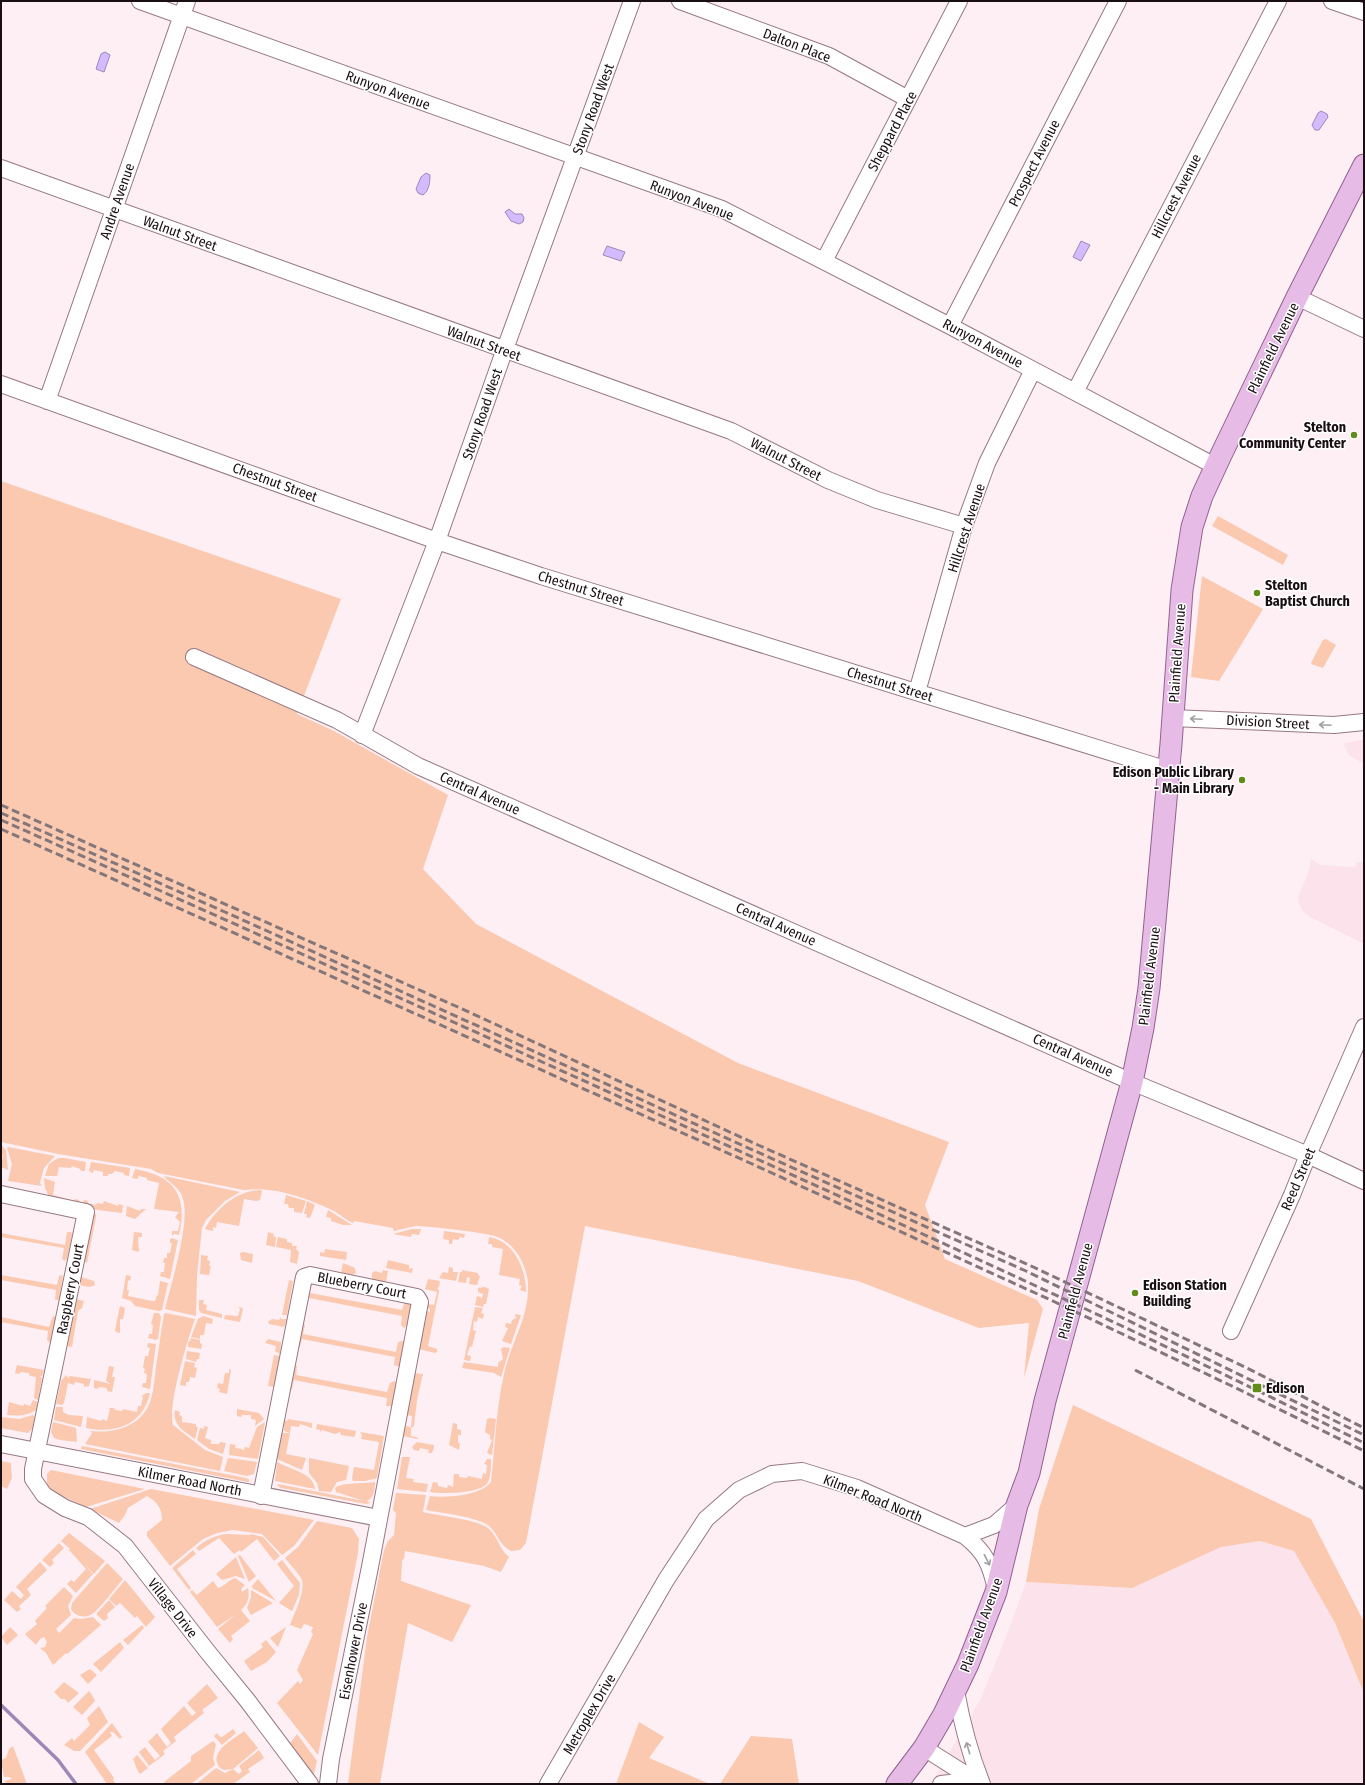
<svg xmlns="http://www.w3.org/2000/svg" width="1365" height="1785" font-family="'Fira Sans Condensed',sans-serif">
<rect width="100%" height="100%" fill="#fdeff4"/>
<path fill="#fce2eb" d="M1364 739V764L1349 755 1343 744Z
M1311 859 1320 865 1355 867 1357 862H1364V944L1310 917 1303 911 1299 904 1298 896 1308 874Z
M1260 1541 1294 1551 1335 1623 1364 1693V1784H931L981 1698 1008 1632 1026 1582 1132 1588 1221 1547Z"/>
<path fill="#fac9b0" d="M1 481 341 599 297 714 334 731 448 795 423 869 476 924 738 1063 949 1142 925 1205 945 1259 1037 1300 1043 1309 1024 1378 1029 1323 979 1328 858 1281 585 1226 526 1543 520 1550 511 1551C498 1544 499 1535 489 1526 479 1517 441 1513 426 1510L430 1496C446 1498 480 1496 491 1482 495 1447 496 1409 504 1374 510 1345 528 1319 528 1289 529 1270 518 1247 500 1238 492 1233 428 1226 416 1226 409 1227 402 1229 395 1231L393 1230V1228L354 1221 353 1223C346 1220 341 1215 334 1211 307 1198 275 1186 244 1190L158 1173 151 1169 58 1154 1 1142Z
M1218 516 1288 555 1283 565 1212 526Z
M1202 576 1263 609 1219 681 1191 677Z
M1326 639 1336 645 1323 668 1311 664 1312 661 1323 640Z
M1 1145 6 1150 8 1170 1 1167 3 1155H1Z
M8 1147 55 1156 44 1168 40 1183 42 1186 8 1181 12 1164 7 1148Z
M58 1158H64L86 1162 85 1171H81L80 1169 72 1166 71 1168 59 1167 57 1176H45L49 1164Z
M91 1162 130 1168 129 1176 124 1175V1173L115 1171 112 1174H108V1176H103V1172L94 1170 93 1173 89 1171Z
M135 1169C175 1176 188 1196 179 1235L174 1234 172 1236V1231H178L180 1222 175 1217 179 1212 154 1209 159 1183 147 1180V1178L139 1176 137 1179 132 1178Z
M164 1176 240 1192 225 1201 206 1220 202 1228 197 1275 196 1316 165 1309C171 1284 192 1218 182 1196 179 1187 168 1182 164 1176Z
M44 1178 55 1182 53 1195 74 1201 75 1199 79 1200 78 1205 51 1201 45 1188Z
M260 1190 262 1191 260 1200 256 1201 244 1199 239 1226 217 1222 216 1228 213 1227V1231L205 1229C216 1209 236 1191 260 1190Z
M286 1195 306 1201 302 1213 294 1212V1208H289L288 1204H284Z
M85 1200 88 1201V1203L96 1205 97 1203 103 1204 104 1201 118 1206 119 1204 123 1205 122 1213 82 1208 83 1201Z
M307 1201 315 1205 310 1218 306 1217 307 1214H304Z
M127 1206 140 1211 141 1209H146L135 1219 126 1216Z
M328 1210 352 1225H343L331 1221V1218L326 1217Z
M93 1213 96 1214V1217L87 1263 82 1260Z
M412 1229H421L419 1235 412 1234 411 1237 393 1234Z
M444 1231 465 1234 464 1238 460 1237 458 1240 453 1239 452 1244H449V1240L443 1239Z
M67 1232H71L72 1235 67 1259 65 1261 62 1259 64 1248 1 1237V1233L65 1245Z
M134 1232 142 1233V1237H138L139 1252 132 1250Z
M268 1232 274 1234 273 1236 276 1237 275 1247 266 1245Z
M278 1237 287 1239V1242L292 1243V1246H297L296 1249 299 1252 297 1264 290 1262 291 1250 276 1247Z
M489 1237C514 1241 526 1269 526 1292L520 1290 522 1286 519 1285 520 1279 499 1275 503 1249 492 1247V1244H488Z
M171 1238 178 1240 170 1279 160 1276 161 1272H164L165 1263H163L164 1258H167V1253H170L172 1243H170V1240Z
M325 1249 347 1252 346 1260 320 1256V1252L324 1253Z
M243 1252 253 1254 252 1263 241 1260 240 1253Z
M201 1255 208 1256 207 1260 210 1261 209 1266H211L209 1275 200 1274Z
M388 1260 409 1265V1269L413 1268 412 1273 386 1268Z
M343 1263 355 1268 356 1273 352 1275 341 1272Z
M449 1267 453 1268V1272H458L456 1281 439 1278 443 1272 448 1273Z
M383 1270 388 1271 386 1282 372 1280V1273L375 1271 382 1273Z
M462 1270 478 1273V1275L480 1276 477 1285 469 1284 470 1278 467 1277 466 1283 458 1282 460 1272H462Z
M1 1275 57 1285 59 1276 63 1275 59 1300H55L56 1290 1 1280Z
M126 1275 131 1276 130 1281 128 1280 127 1290H129L128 1296 152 1301H155L157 1295 158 1296 160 1281 168 1283 162 1310 159 1311 135 1306 131 1301 122 1298Z
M78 1276 94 1281 95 1285 90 1287 79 1285Z
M428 1279 440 1281 439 1287 437 1288 439 1291 428 1346 437 1349V1352L435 1353 419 1349 426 1311 430 1312V1309L427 1308V1304L434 1305 437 1292 425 1289Z
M289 1280 293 1281 287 1315 286 1316V1315H282Z
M309 1283H312L310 1293 402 1310 405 1301 409 1300 412 1305 407 1325 404 1328 401 1325 402 1316 309 1298 306 1309Z
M485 1287 489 1289 486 1304H484L483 1307 475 1305 477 1296 482 1298 483 1294 478 1292V1288Z
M75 1299 84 1301 82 1308 78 1311 72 1347 66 1346Z
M199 1300H204L203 1304 207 1305 206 1310 222 1314V1318L201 1313 199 1310Z
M120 1306 125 1308 123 1319H120V1333L116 1332 115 1330Z
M238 1307 243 1308 240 1322 224 1319 225 1315 238 1316 240 1309Z
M475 1307 483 1308 481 1313 484 1314 483 1319 478 1317 477 1322 474 1321 473 1330 476 1331 472 1347 470 1346 467 1355 471 1356 470 1361 464 1360Z
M154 1313H159L161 1317 158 1339 156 1340 148 1338 149 1334H152L153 1325 151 1324Z
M166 1313 195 1319C188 1338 167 1407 173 1425L205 1450 223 1457 220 1471 85 1444 92 1433 90 1431C115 1434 143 1426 151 1399 154 1388 155 1377 156 1366 159 1348 161 1331 164 1314Z
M515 1314 521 1315 511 1344 502 1341 508 1328 505 1327 506 1323 511 1324 512 1320 516 1318Z
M53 1316 55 1317 56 1320 50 1343 47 1340 48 1331 1 1322V1317L49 1327Z
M203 1316 213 1319 212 1324 206 1323 204 1335H200V1339L191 1337 198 1319Z
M281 1317V1319H287L284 1327 269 1324 268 1322 272 1319 279 1320Z
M303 1323 305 1325 303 1334 396 1352 398 1342 401 1341H404L400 1367 394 1365 395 1357 302 1339 300 1347 297 1350Z
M191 1338 200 1340V1343L202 1344 201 1349 188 1347V1342L190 1341Z
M268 1339 281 1342 280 1354 275 1351 276 1346 265 1343Z
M148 1343 156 1344 150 1389 142 1387 143 1383H146L147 1374 144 1373 145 1369 143 1368 145 1356H148L150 1348 147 1347Z
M504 1347 510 1348 501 1377 494 1373 462 1368 464 1362 498 1367V1363L503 1359 501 1349Z
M187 1351 200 1353 199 1359H197L196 1362 186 1359Z
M274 1355 280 1356 274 1387 268 1386Z
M185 1361 195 1363 194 1367 197 1368 195 1378 190 1377 189 1382H186V1386L180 1385Z
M295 1364 297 1366 296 1375 387 1392 390 1383 394 1381 397 1383 392 1406H386L387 1398 294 1380 292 1389 290 1390Z
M17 1365 44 1370 42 1376H40L42 1378 38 1400 34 1398 36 1377 30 1376 29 1373 21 1372 19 1374 15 1373Z
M109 1366 114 1367 112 1377H115L112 1392 107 1391V1388L99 1387 98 1389 94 1388V1380L111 1384 106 1381Z
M229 1369 231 1370 227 1394 219 1392 220 1389 217 1388 218 1383 223 1384 225 1373H229Z
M414 1373 423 1374 417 1400 414 1426 411 1428V1436L419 1438 417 1439 403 1436 405 1426 411 1427 412 1416 407 1415Z
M66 1375 68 1378 70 1376 91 1379 89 1386 84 1387V1384L75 1382 74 1385 68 1383 64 1403 62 1405 56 1404 61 1381Z
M147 1393H150C143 1425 115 1434 86 1428L87 1417 101 1421 102 1419 107 1421 110 1409 108 1408H114L115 1410 122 1411 123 1409 137 1412 138 1406H141L143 1397 141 1396Z
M33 1400 38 1402 36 1410C27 1416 18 1416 7 1415L9 1402 23 1406 24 1404 30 1406Z
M1073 1405 1311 1519 1364 1622V1693L1335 1623 1294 1551 1260 1541 1221 1547 1132 1588 1026 1582 1039 1509Z
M56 1407H63V1412L69 1415 83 1416 81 1427 54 1420Z
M237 1409 259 1413 264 1419 255 1426 256 1420 251 1419V1415H242L241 1417 237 1416Z
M175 1410 180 1412 179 1415 182 1416V1422L196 1424V1427H198L195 1439C184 1431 172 1425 175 1410Z
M33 1415 35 1417 32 1429 28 1433 1 1428V1417L19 1419Z
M490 1418 496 1419 492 1455 487 1453 492 1440 490 1439V1435L485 1432 487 1419Z
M288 1419 312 1423V1428L300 1424 299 1427 291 1426 290 1433 284 1431V1420L287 1421Z
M53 1422 76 1428 77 1442 60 1440 54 1438 51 1432Z
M265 1422 258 1459 229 1455 230 1444 236 1445 235 1448 242 1449V1450H244L245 1447 249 1448 257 1427Z
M453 1423 457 1424V1429L461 1430V1435H458V1443H460L459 1450 449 1445Z
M317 1424 356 1431 355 1436 354 1437 341 1435 340 1432 335 1434 322 1430 320 1432V1430L316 1429Z
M204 1426 208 1427 205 1438 211 1440V1444H219L220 1442 226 1443 223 1454 209 1449 197 1440 200 1428 204 1429Z
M360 1432 384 1436 377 1478 365 1481H353L352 1478 354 1467 374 1470 379 1442 361 1439 362 1435Z
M281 1433H290L286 1454 306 1458 302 1470 277 1459Z
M417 1442 434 1445V1448L432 1453H428L429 1450 420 1448 419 1451 414 1450 412 1447Z
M82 1446 246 1478 250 1480 248 1482 81 1449Z
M402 1457H410L406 1478 414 1479 413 1482 428 1484 426 1492 397 1489Z
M228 1458 257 1462 254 1474 247 1476 224 1471Z
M309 1458 349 1466 346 1480 337 1482 331 1492 319 1491 317 1483 309 1473Z
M487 1459H491C491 1466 491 1476 488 1482 482 1494 442 1494 430 1492L433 1482 438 1483V1486L447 1488 448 1485 453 1487 454 1474H459V1477L467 1478 468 1476 482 1479 483 1473 486 1474 487 1465 484 1464Z
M1 1461 11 1463 12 1478 7 1489 1 1486Z
M277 1462C289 1469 314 1473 315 1489L275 1481Z
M51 1470 145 1489 86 1507 51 1491 47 1485V1474Z
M375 1482C375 1488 374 1498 367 1501L370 1503 366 1504 281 1488 277 1485 278 1484 364 1501 336 1492 335 1488C342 1482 364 1484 375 1482Z
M151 1489 314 1520 294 1546 282 1555 262 1534 233 1530 217 1533 203 1539 170 1566 147 1536V1532L162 1520C162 1508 157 1502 147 1496L128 1508 125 1515 119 1523 90 1509Z
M396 1493 426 1495 423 1512C438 1516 478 1519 489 1529 498 1537 499 1549 509 1557L501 1572 484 1566 405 1551 404 1559 402 1560 401 1581 471 1605 452 1642 408 1623 380 1784H348L367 1637 384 1550 388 1541 394 1535 396 1513 393 1510Z
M317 1521 352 1528 359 1539 358 1553 318 1755 277 1703 298 1681 300 1684 303 1680 297 1670 313 1634 311 1632 313 1627 304 1624 301 1629 290 1625C294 1614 307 1588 301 1578 297 1571 290 1565 285 1558L298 1547Z
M69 1533 105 1561 94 1574 83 1562 93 1574 76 1593 67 1584 71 1580 74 1582 86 1569 69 1550 70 1548H69L61 1541Z
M227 1534 250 1535 251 1534 263 1537 280 1556 274 1561 257 1539 241 1552 240 1550 234 1554 219 1538 199 1551 196 1548C205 1540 216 1535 227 1534Z
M59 1543 64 1548 52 1560 54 1563 50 1567 42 1560Z
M193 1550 196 1554 177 1569 191 1588 189 1590 172 1568Z
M240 1555 256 1576 249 1582 238 1556Z
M236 1557 245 1579 236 1576 222 1580 216 1574Z
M282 1560 300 1583 299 1595 292 1611 279 1603 294 1586 277 1564Z
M40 1562 47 1570 27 1589 31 1595 19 1606 21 1609 17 1612 4 1600 12 1591 21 1599 24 1595 16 1587Z
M107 1563 123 1579C117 1586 99 1610 92 1614 84 1619 75 1616 71 1609L72 1603Z
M235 1578 245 1585 241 1589 242 1592 248 1588C250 1597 248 1604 241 1610L250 1621 231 1636 233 1639 230 1643 218 1629 235 1615 217 1627 190 1592 192 1590 197 1595 213 1581 218 1588C224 1587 228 1580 235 1578Z
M258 1579 276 1601 252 1588V1586Z
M125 1580 155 1617 146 1627 137 1616 135 1618 120 1603 116 1606 109 1599Z
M64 1587 73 1596 68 1606 71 1615 56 1629 59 1633 74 1618 81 1619 93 1617 101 1625 67 1654 66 1653 53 1665 46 1653 40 1648 45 1647 47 1642 44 1637 40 1639 36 1645 25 1634 37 1624 35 1621 47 1608 45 1606Z
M251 1590 273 1603 251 1615 247 1608 251 1597Z
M109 1600 115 1607 107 1614 108 1618 104 1621 97 1615V1613Z
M142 1625 144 1628 128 1645 123 1640Z
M10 1627 18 1635 7 1645 1 1637Z
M286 1627 278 1647 270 1638Z
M266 1640 276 1652 267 1662 251 1671 244 1661 263 1647 261 1644Z
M120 1642 124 1648 101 1672 93 1664Z
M90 1669 97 1675 88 1684 80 1675Z
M64 1682 79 1693 68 1703 65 1699H61L54 1692Z
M207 1684 218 1698 202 1710 204 1713 174 1737 176 1741 163 1751 165 1754 149 1766 139 1752 145 1747 155 1760 160 1756 148 1742 157 1733 167 1747 171 1743 161 1729 184 1706 192 1716 196 1713 187 1703Z
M89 1691 92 1695 95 1701 82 1715 73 1707Z
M99 1706 108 1722 105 1725 80 1751H74L64 1745 72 1738 74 1741 90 1725 87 1718Z
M639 1722 664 1737 649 1758 710 1784H616Z
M112 1723 122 1737 120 1739 113 1732H110L112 1736 94 1750 114 1778 113 1780 116 1784H107L85 1752Z
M233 1729 236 1733 222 1745 214 1736 217 1733 220 1737H222Z
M244 1731 258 1748 233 1769 239 1774 242 1771 239 1766 259 1750 264 1758 248 1769 250 1772 233 1784H196L216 1768 225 1773 233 1769 224 1770 220 1768C207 1752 233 1740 244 1731Z
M297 1734 317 1761 312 1782 291 1745 290 1743Z
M751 1736 792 1739 799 1784H720Z
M213 1741 216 1744 213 1758 215 1765 191 1784H166L164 1782 191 1761V1756Z
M13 1746 27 1784H6L5 1781 12 1779 9 1777H4L1 1760 6 1758 9 1749Z
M137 1755 148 1768 140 1774C136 1769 136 1765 133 1759Z"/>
<path fill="#d4bbff" stroke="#9c87b8" d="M105 52 110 55 104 72 96 69 101 54Z
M1321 111 1327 114 1328 117 1319 130H1315L1312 125 1318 113Z
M426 173 430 175C430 182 429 191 423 195L418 193 416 189 421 177Z
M509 209 515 214H522L524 218 523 222 519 224 511 221 505 212Z
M1081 241 1090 245 1081 261 1073 257Z
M607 246 625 252 621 261 603 255Z"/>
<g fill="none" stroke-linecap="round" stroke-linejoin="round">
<path stroke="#9c87b8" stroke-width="3.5" d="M1 1705 58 1760 76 1784"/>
<defs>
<path id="minor" d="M140 1 722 209 950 326 1215 466
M680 1 829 56 908 99
M1332 1 1364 12
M1 168 731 431 828 480 877 500 964 526
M824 261 959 1
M1297 297 1364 329
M950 326 1118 1
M1 384 437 541 541 576 1168 770
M1075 392 1278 1
M47 401 187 1
M194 657 337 720 418 766 1132 1082 1308 1155 1364 1181
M917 692 964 526 987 463 1033 370
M1172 718 1334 725 1364 722
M362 735 437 541 501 360 632 1
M1 1194 86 1212 33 1469V1479L44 1495 65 1508 88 1517 125 1546 207 1651 247 1700 310 1784
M1231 1331 1292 1195 1308 1155 1364 1027
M1 1444 379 1518
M261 1496 304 1277 310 1275 417 1297 420 1302 370 1567 331 1759 328 1784
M965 1536 994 1525 1017 1505
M956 1691C962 1724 970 1754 982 1784
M924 1748 981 1784
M548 1784 666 1580 706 1519 739 1490 772 1474 802 1471 857 1488 965 1536C985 1552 990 1563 996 1589
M941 1784 959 1782 974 1784"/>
<path id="major" d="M897 1784 924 1748 944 1714 968 1664 996 1592 1017 1505 1029 1473 1045 1401 1132 1082 1143 1028 1149 988 1171 744 1182 590 1192 527 1202 496 1221 455 1297 297 1364 165"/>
</defs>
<use href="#minor" stroke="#967883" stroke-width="18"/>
<use href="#major" stroke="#936190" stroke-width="23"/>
<use href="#minor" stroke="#fff" stroke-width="16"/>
<use href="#major" stroke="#e6bbe5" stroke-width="21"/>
<path stroke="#83777c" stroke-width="3" stroke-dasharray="8 4" stroke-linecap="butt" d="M1 805 460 1008 758 1145 1029 1265 1247 1368 1364 1428
M1 813 225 912 755 1151 1026 1271 1364 1435
M1 820C254 932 505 1045 757 1159 961 1251 1164 1343 1364 1443
M1 829 750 1163 1055 1302 1236 1388 1364 1451
M1135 1370 1364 1489"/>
</g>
<defs><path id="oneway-shaft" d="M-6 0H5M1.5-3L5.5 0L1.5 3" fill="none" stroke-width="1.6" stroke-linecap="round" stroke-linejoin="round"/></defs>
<g stroke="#a39fa1">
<use href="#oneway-shaft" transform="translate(1196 719) rotate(-177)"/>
<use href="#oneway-shaft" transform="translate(1325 725) rotate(-177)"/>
<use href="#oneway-shaft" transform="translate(987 1560) rotate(63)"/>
<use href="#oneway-shaft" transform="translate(968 1748) rotate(-106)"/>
</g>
<g fill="#618b1a" stroke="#fff" stroke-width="1.5">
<circle cx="1354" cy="435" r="4"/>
<circle cx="1257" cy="593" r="4"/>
<circle cx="1242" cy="780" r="4"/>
<circle cx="1135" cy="1293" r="4"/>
<rect x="1252" y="1383" width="10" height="10" rx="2"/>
</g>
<g text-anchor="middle" stroke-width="3" stroke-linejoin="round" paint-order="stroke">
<g font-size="14" fill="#190e13" stroke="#fff">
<text transform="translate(797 45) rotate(21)" y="5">Dalton Place</text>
<text transform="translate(388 90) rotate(20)" y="5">Runyon Avenue</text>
<text transform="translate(593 109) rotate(-70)" y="5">Stony Road West</text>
<text transform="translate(892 131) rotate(-62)" y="5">Sheppard Place</text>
<text transform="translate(1034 163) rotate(-63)" y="5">Prospect Avenue</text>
<text transform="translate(1176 196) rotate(-63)" y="5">Hillcrest Avenue</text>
<text transform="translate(692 200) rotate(21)" y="5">Runyon Avenue</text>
<text transform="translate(117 201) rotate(-71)" y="5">Andre Avenue</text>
<text transform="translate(180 233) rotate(20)" y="5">Walnut Street</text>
<text transform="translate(484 343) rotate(20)" y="5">Walnut Street</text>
<text transform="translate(983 343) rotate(28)" y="5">Runyon Avenue</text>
<text transform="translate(1273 348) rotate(-64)" y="5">Plainfield Avenue</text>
<text transform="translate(482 414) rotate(-71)" y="5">Stony Road West</text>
<text transform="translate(786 459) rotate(27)" y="5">Walnut Street</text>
<text transform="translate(275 482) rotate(20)" y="5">Chestnut Street</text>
<text transform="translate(966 528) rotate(-72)" y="5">Hillcrest Avenue</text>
<text transform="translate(581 588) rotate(17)" y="5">Chestnut Street</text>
<text transform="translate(1177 653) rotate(-86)" y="5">Plainfield Avenue</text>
<text transform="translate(890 684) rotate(17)" y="5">Chestnut Street</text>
<text transform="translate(1268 722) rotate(3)" y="5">Division Street</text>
<text transform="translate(480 793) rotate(24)" y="5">Central Avenue</text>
<text transform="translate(776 924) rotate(24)" y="5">Central Avenue</text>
<text transform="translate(1149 976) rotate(-83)" y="5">Plainfield Avenue</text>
<text transform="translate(1073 1055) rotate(24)" y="5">Central Avenue</text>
<text transform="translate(1298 1179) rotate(-67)" y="5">Reed Street</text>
<text transform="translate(362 1285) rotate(11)" y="5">Blueberry Court</text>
<text transform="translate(70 1289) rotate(-79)" y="5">Raspberry Court</text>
<text transform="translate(1075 1291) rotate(-75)" y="5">Plainfield Avenue</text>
<text transform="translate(190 1481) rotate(11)" y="5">Kilmer Road North</text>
<text transform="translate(873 1498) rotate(22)" y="5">Kilmer Road North</text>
<text transform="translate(173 1608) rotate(52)" y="5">Village Drive</text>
<text transform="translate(981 1625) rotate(-70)" y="5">Plainfield Avenue</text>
<text transform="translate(353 1651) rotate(-79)" y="5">Eisenhower Drive</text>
<text transform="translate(589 1714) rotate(-60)" y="5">Metroplex Drive</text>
</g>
<g font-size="14" font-weight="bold" fill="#190e13" stroke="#fff" text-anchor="start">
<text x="1346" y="432" text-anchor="end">Stelton<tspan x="1346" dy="16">Community Center</tspan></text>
<text x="1265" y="590">Stelton<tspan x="1265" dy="16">Baptist Church</tspan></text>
<text x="1234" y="777" text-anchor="end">Edison Public Library<tspan x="1234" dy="16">- Main Library</tspan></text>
<text x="1143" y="1290">Edison Station<tspan x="1143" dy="16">Building</tspan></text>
<text x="1266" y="1393">Edison</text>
</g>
</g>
<rect width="1365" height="1785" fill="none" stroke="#190e13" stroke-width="4"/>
</svg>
